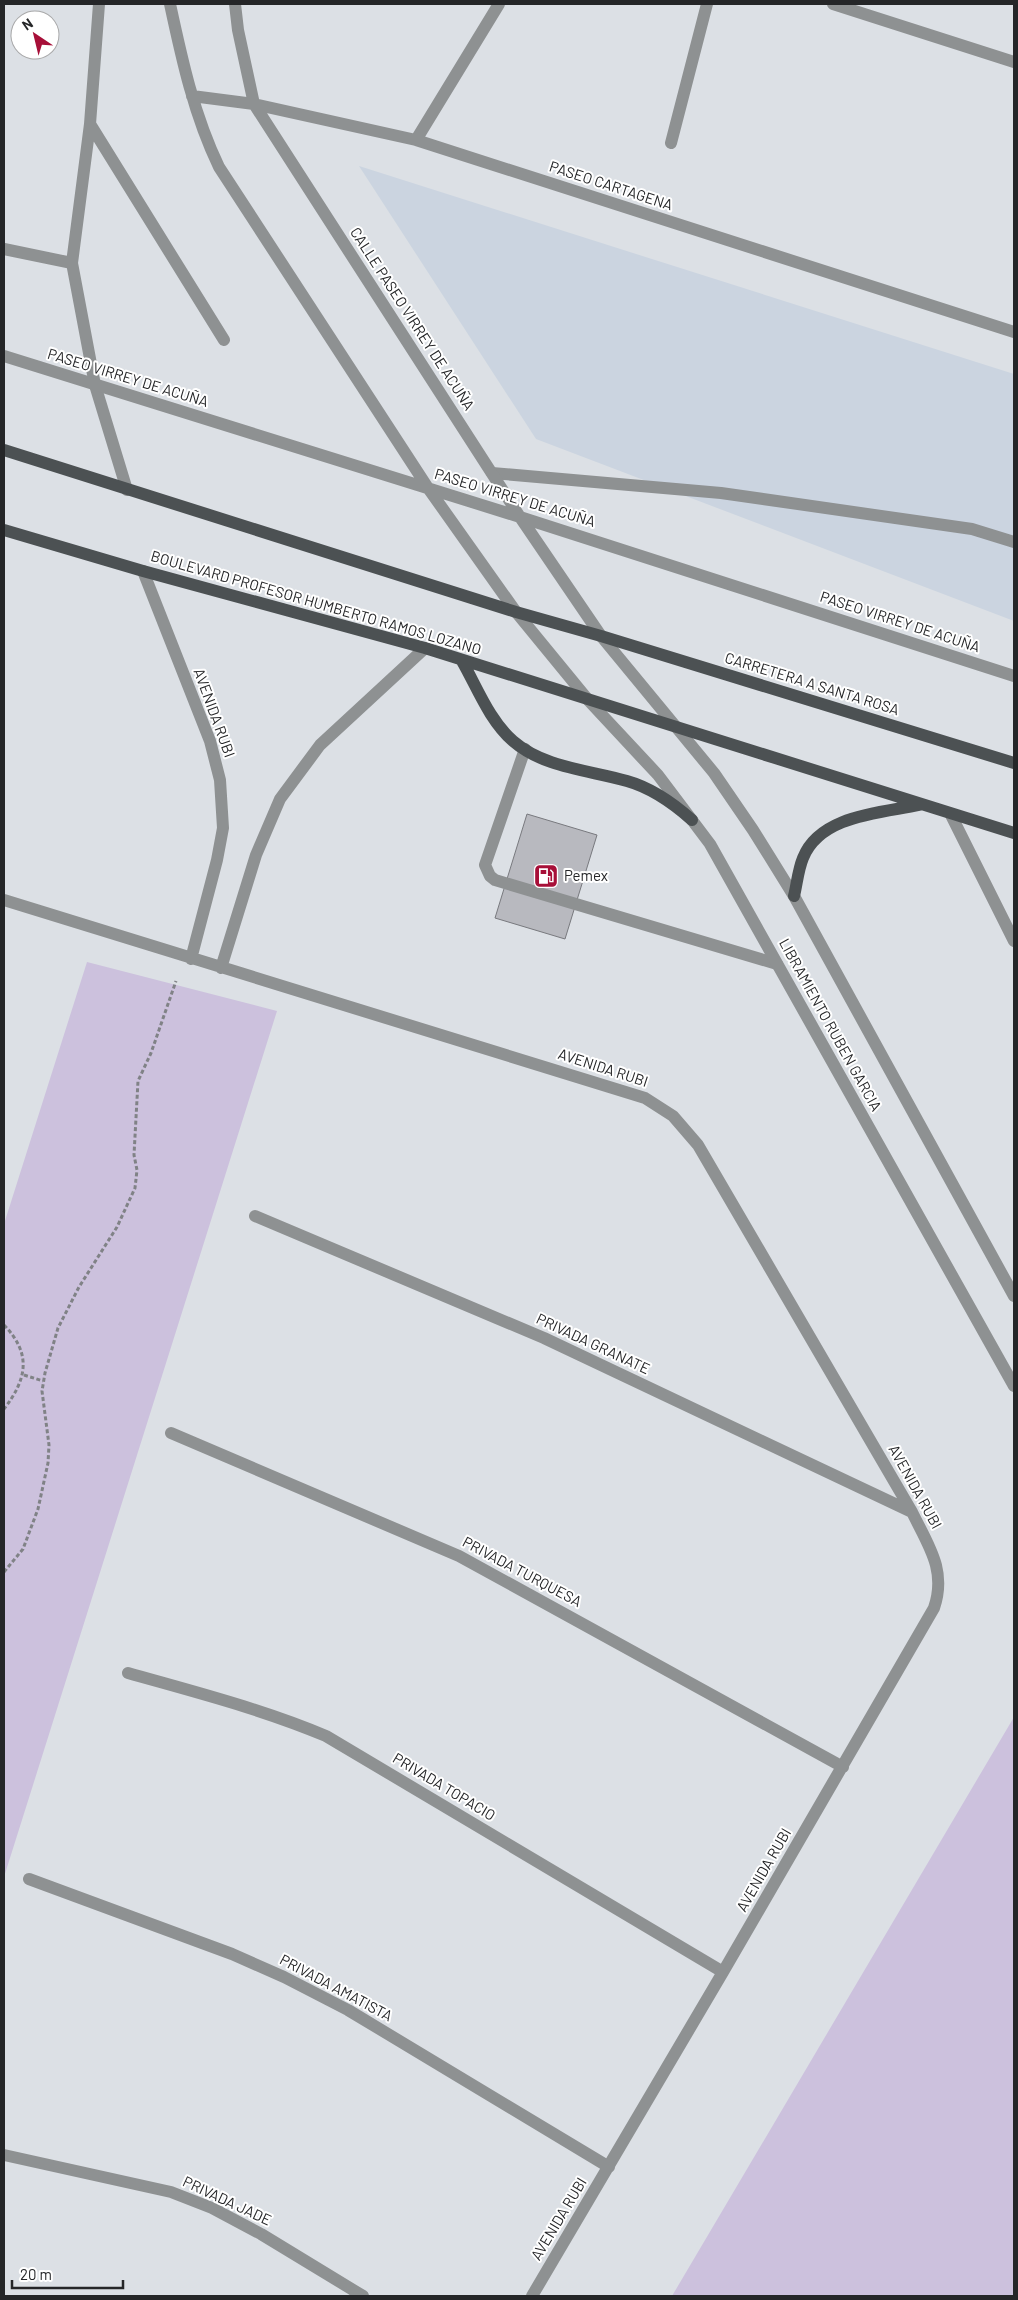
<svg xmlns="http://www.w3.org/2000/svg" width="1018" height="2300" font-family="Barlow,sans-serif">
<rect width="100%" height="100%" fill="#dce0e5"/>
<path fill="#cbd4e0" d="M359 166 1014 374V621L536 439Z"/>
<path fill="#ccc1dd" d="M87 962 277 1011 4 1877V1224Z
M1014 1717V2296H672Z"/>
<path fill="#b8b9bf" stroke="#78797e" d="M527 814 597 835 565 939 495 918Z"/>
<g fill="none" stroke-linecap="round" stroke-linejoin="round">
<path stroke="#808286" stroke-width="3" stroke-dasharray="4 2.5" stroke-linecap="butt" d="M4 1325C32 1354 27 1379 4 1409
M24 1375 43 1381
M4 1572 23 1549 38 1509 48 1463 49 1445 42 1391 45 1373 58 1328 79 1287 117 1227 135 1188 137 1170 134 1155 138 1081 151 1053 176 981"/>
<path stroke="#8e9192" stroke-width="12" d="M90 124 224 340
M671 143 707 4
M4 249 72 263 90 124 99 4
M72 263 95 385 127 490
M492 473 721 493 972 529 1014 542
M525 749 485 865 490 876 495 880 777 964
M951 815 1014 941"/>
<path stroke="#8e9192" stroke-width="12" d="M170 4C182 60 194 115 219 167L428 488 516 612
M235 4 238 30 254 104 520 517 601 636
M833 4 1014 62
M192 96 254 104 416 140 1014 332
M416 140 499 4
M4 356 520 517 1014 676
M143 571 210 741 220 780 223 828 217 860 191 959
M4 900 645 1098 673 1116 698 1145 912 1512C928 1545 947 1570 934 1608L723 1972 532 2296
M221 968 256 855 280 799 320 745 425 648
M255 1216 544 1338 912 1512
M171 1433 459 1556 843 1767
M128 1673C195 1692 262 1709 326 1736L723 1972
M29 1879 232 1954 284 1977 348 2010 609 2167
M4 2155 171 2192 212 2208 261 2234 363 2296"/>
<path stroke="#8e9192" stroke-width="12" d="M516 612 589 701 658 775 710 844 1014 1386
M601 636 714 773 753 830 794 896 1014 1296"/>
<path stroke="#4c5153" stroke-width="12" d="M4 450 516 612 601 636 1014 763
M4 530 143 571 425 648 1014 833
M462 661C477 687 489 720 513 741 544 768 589 770 627 781 652 788 673 803 692 820
M794 896C797 884 798 870 803 858 820 815 881 813 919 805"/>
</g>
<defs>
<symbol id="fuel-square" viewBox="-11 -11 22 22"><rect x="-9" y="-9" width="18" height="18" rx="4" fill="#a70f38" stroke="#fff"/><path d="M-5.5-6h7V0h2V4h1.3V-2.5L3-4.5l.8-.8L6-3V5H2.5V1h-1V6h-7ZM-4.2-4.7v3.2H.2V-4.7Z" fill="#fff"/></symbol>
</defs>
<g fill-rule="evenodd">
<use href="#fuel-square" x="532" y="862" width="28" height="28"/>
</g>
<g text-anchor="middle" stroke-width="4" stroke-linejoin="round" paint-order="stroke">
<g font-size="15" fill="#252628" stroke="#fff">
<text transform="translate(611 186) rotate(18)" y="5">PASEO CARTAGENA</text>
<text transform="translate(412 319) rotate(57)" y="5">CALLE PASEO VIRREY DE ACUÑA</text>
<text transform="translate(128 378) rotate(17)" y="5">PASEO VIRREY DE ACUÑA</text>
<text transform="translate(515 498) rotate(17)" y="5">PASEO VIRREY DE ACUÑA</text>
<text transform="translate(316 603) rotate(16)" y="5">BOULEVARD PROFESOR HUMBERTO RAMOS LOZANO</text>
<text transform="translate(900 622) rotate(18)" y="5">PASEO VIRREY DE ACUÑA</text>
<text transform="translate(812 684) rotate(17)" y="5">CARRETERA A SANTA ROSA</text>
<text transform="translate(214 713) rotate(70)" y="5">AVENIDA RUBI</text>
<text transform="translate(830 1025) rotate(61)" y="5">LIBRAMIENTO RUBEN GARCIA</text>
<text transform="translate(603 1068) rotate(18)" y="5">AVENIDA RUBI</text>
<text transform="translate(593 1344) rotate(25)" y="5">PRIVADA GRANATE</text>
<text transform="translate(915 1487) rotate(61)" y="5">AVENIDA RUBI</text>
<text transform="translate(522 1572) rotate(28)" y="5">PRIVADA TURQUESA</text>
<text transform="translate(444 1787) rotate(31)" y="5">PRIVADA TOPACIO</text>
<text transform="translate(764 1870) rotate(-60)" y="5">AVENIDA RUBI</text>
<text transform="translate(336 1988) rotate(28)" y="5">PRIVADA AMATISTA</text>
<text transform="translate(227 2201) rotate(25)" y="5">PRIVADA JADE</text>
<text transform="translate(559 2219) rotate(-59)" y="5">AVENIDA RUBI</text>
</g>
<g font-size="15" fill="#252628" stroke="#fff" text-anchor="start">
<text x="564" y="881">Pemex</text>
</g>
</g>
<rect width="1018" height="2300" fill="none" stroke="#252628" stroke-width="10"/>
<g transform="translate(35 35) rotate(325)"><circle r="24" fill="#ffffff" stroke="#a8a8a9"/>
<path d="M0-4L9 19L0 12L-9 19Z" fill="#a70f38"/>
<text y="-8" font-size="14" font-weight="bold" text-anchor="middle" fill="#252628">N</text>
</g>
<path d="M12 2280v8h111v-8" fill="none" stroke="#252628" stroke-width="2.5"/>
<text x="20" y="2280" font-size="15" fill="#252628" stroke="#ffffff" stroke-width="4" paint-order="stroke">20 m</text>
</svg>
